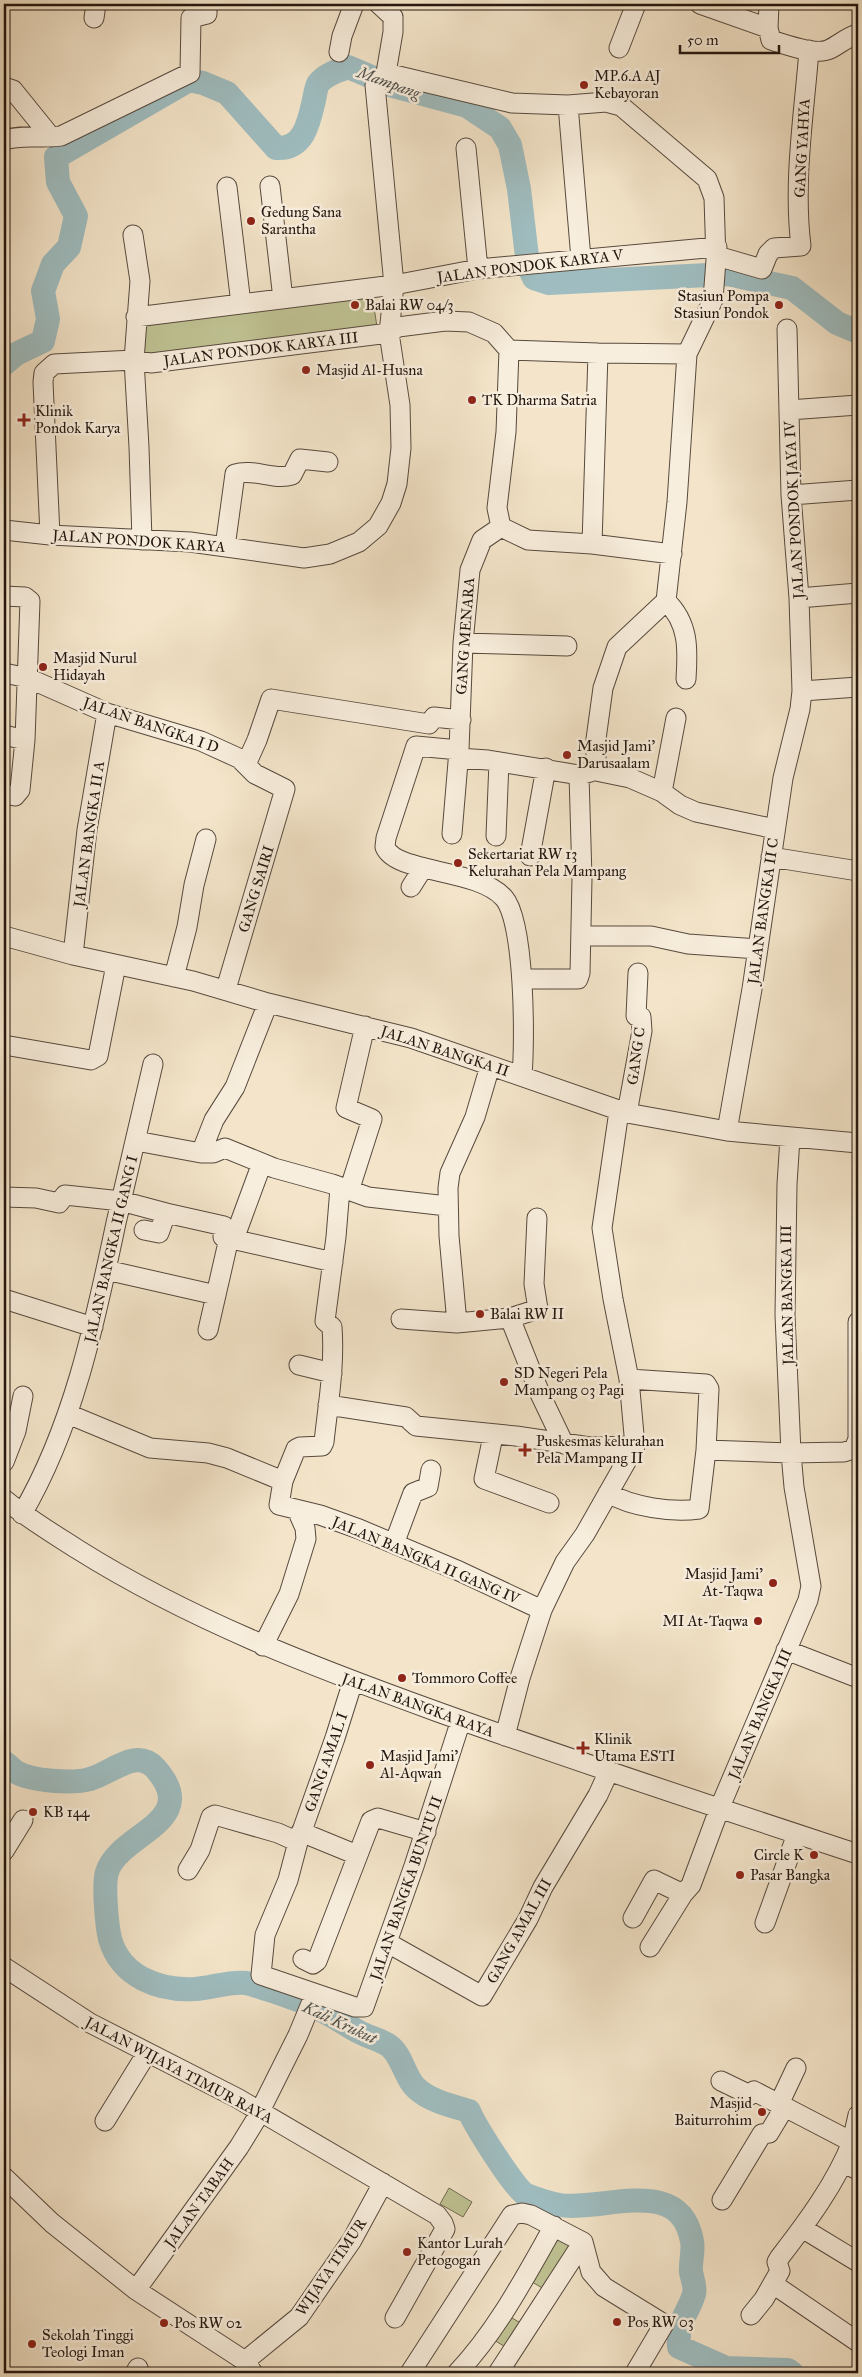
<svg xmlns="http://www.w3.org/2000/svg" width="862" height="2377" font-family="'IM FELL Great Primer',serif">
<rect width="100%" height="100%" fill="#f4e5ca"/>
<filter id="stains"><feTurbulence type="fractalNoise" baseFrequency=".004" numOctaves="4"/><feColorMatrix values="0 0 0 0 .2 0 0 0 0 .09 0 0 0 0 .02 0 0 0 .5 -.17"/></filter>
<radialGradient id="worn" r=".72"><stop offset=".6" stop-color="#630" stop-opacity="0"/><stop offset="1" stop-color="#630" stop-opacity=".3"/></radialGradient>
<path fill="#c0c394" stroke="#726c52" d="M372 293 378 334 145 361 138 342 142 324Z
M449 2188 472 2202 463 2217 440 2204Z
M556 2230 578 2244 549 2292 527 2279Z
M507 2315 524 2325 509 2349 492 2339Z"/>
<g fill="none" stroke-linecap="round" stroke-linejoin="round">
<path stroke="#9fbdc0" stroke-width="24" d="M4 364 16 354 43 341 48 319 43 291 53 264 69 247 76 216 58 182 56 157 189 80 203 83 227 93 276 148C304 150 309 122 314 100 315 95 316 88 318 84 324 75 339 70 348 67L393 86 467 106 500 128 510 145 519 189 528 265 534 278 549 283 728 274 792 288 837 323 858 332
M4 1762C8 1765 12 1769 16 1772 31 1781 73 1784 90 1779 110 1774 136 1747 155 1768 204 1822 119 1833 107 1872 103 1885 107 1926 110 1939 121 1977 159 1991 195 1989 212 1988 229 1981 246 1983 255 1985 265 1989 273 1991 289 1997 306 2002 321 2010 334 2016 346 2025 359 2032 368 2037 379 2039 388 2045 402 2054 404 2076 415 2087 429 2101 452 2106 469 2111 474 2124 516 2191 526 2195 536 2199 548 2203 559 2205 603 2212 680 2174 692 2241 694 2251 690 2262 691 2272 692 2278 696 2287 694 2294 687 2317 677 2318 679 2347L726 2368 788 2370 792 2373"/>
<defs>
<path id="minor" d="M379 4 393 17V32L386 73
M700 4 768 28
M769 4 768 28 771 40C786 45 817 56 830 49 840 44 847 37 858 34
M94 18 96 4
M619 48 636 4
M339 52 342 36 354 4
M4 87 13 90 51 137
M568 105 581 259
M4 140C22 134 42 139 61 136L190 73 191 18 207 14V4
M466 148 478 269
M270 186 283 299
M227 187 241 304
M133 235 140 281 134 360 139 447 142 540
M717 256 762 269 768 254 774 248 801 246C793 181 804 115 809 50
M136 317 394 285 478 269 717 247
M789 410 858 405
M791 495 858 490
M501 527 497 508 506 432 509 350
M501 527 528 540 592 544 672 554
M4 530 50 535 190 542 304 558 330 554 359 542 378 526 391 503 397 484 401 448 400 405 389 333 394 285 375 85 386 73 512 103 568 105 606 102 621 106 707 179 714 198 716 260 713 300 687 354 677 502 666 601 617 647 603 688 596 739V771L630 778 662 792 680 805 696 812 775 829
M50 535 43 382 44 373 54 364 134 360 151 363 389 333 398 327 445 321 469 322 494 333 509 350 598 353 687 354
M592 544 598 353
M225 547 235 474C254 468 274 481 292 475L300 459 328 462
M4 596 25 597 30 601 25 740 4 735
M799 598 858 593
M666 601C689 623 688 649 686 679
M463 643 567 646
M4 673 28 678 107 713 201 741 245 761 248 760 257 740 271 699 429 724 434 717 461 720
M802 691 858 687
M459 750 416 746 386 838 385 847C396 874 478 868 504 898 525 922 525 1042 522 1075
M458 758 488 760 579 775 590 772
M662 792 676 718
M4 794 15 796 20 790 25 740
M452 834 459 750 463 643 470 570 482 540 501 527
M496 836 499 762
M530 856 546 768
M771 857 858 871
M411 887 423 868
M4 936 73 955 193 981 268 1003 411 1038 627 1113 727 1131 858 1143
M581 936H651L688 944 758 949
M73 955 87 830 107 713
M174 977 187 927 194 885 206 839
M522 979H578L580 973 582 878 579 775
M226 989 285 789 255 774 242 761
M4 1045 91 1060 98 1056 116 965
M627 1113 642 1031 641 1017 636 1016 638 973
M727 1131 752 989 783 778 800 709 802 691 799 598 791 495 787 329
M136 1141 201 1153H213L225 1148 274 1168 332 1184 368 1197 447 1206
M201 1153 214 1120 235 1087 268 1003
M340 1188 336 1237 325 1321 332 1327C335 1366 328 1404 324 1442L322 1446 300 1447 296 1449 283 1481 279 1505 320 1515 359 1529 459 1571 542 1610
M349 1191 372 1119 346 1108 365 1026
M4 1197 36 1198 59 1203 65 1195 121 1201 166 1213
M144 1230 159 1233 166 1213 224 1226 223 1237 333 1262
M234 1239 262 1163
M106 1270 216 1295 208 1330
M216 1295 229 1238
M4 1299 93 1327
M510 1318 541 1396 564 1444
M401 1319 457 1323 449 1236 448 1188 450 1173 475 1117 490 1066
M457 1323 510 1318 538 1309 534 1284 537 1218
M299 1365 332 1373
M328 1405 406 1417 416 1426 516 1436 590 1447 635 1446
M68 1414 150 1448 208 1453 227 1458 283 1481
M493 1436 484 1479 549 1503
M706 1450 791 1453 844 1452 854 1449 858 1439V1322
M4 1462 16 1431 23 1396
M608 1493C632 1507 672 1513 699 1509L706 1450 709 1389 706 1384 629 1379
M4 1499C27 1518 52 1533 77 1549 190 1620 313 1667 438 1712 577 1762 718 1808 858 1854
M22 1514C74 1425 95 1322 116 1223 128 1170 141 1117 153 1064
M394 1544 413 1493 428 1487 431 1470
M263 1646 289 1594 306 1539 305 1528 297 1510
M786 1650 858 1678
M353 1681 335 1738 298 1842 288 1880 265 1935 261 1975 355 2007H364L414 1866 461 1720
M505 1736 520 1678 542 1610 565 1562 585 1534 635 1446 629 1379 613 1299 602 1228 619 1111
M301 1832 357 1855
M4 1851 23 1820
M188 1870 200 1850 211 1817 215 1815 278 1833 298 1842
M633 1918 654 1880 683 1894 691 1885 720 1807 808 1600 811 1586 794 1487 791 1453 785 1315 787 1184 790 1138
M765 1923 797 1834
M388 1943 482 1996 528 1919 543 1887 598 1795 609 1771
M650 1947 683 1894
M303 1959 313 1964 317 1961 371 1821 378 1818 426 1832
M4 1967 90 2023 237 2098 437 2215 443 2223 445 2229 395 2318
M721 2081 750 2095 754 2091 779 2104 796 2068
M779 2104 852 2142
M858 2115 852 2142 850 2166 858 2170
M105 2121 147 2053
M4 2177 52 2223 136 2290 245 2361 253 2373
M722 2200 762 2134 769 2133 784 2108
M802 2228 858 2262
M583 2242 591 2272 604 2287 664 2324 635 2373
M773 2284 858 2342
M136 2290 239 2147 255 2121 298 2035 315 1994
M751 2315 764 2299 780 2271 777 2262 780 2257C807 2222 836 2183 852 2142
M245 2361 299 2317 352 2240 383 2183
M135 2373 138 2368
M410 2373 512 2215 522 2213 531 2215 583 2242
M457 2373C497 2331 525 2277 554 2226
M498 2373 583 2242"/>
</defs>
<use href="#minor" stroke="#574a3e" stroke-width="21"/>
<use href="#minor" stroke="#f8eedd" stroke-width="19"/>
</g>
<g fill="#8f2418" stroke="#f8eedd" stroke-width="2">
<circle cx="584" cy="85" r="5"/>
<circle cx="251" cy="221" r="5"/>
<circle cx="355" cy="305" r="5"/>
<circle cx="779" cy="305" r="5"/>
<circle cx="306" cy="370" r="5"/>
<circle cx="472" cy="400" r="5"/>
<path d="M21.5 412.5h5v5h5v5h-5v5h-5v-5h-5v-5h5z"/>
<circle cx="43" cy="667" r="5"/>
<circle cx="567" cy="755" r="5"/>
<circle cx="458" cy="863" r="5"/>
<circle cx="480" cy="1314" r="5"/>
<circle cx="504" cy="1382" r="5"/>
<path d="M522.5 1442.5h5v5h5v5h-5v5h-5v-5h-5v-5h5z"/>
<circle cx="773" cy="1583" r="5"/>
<circle cx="758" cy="1621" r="5"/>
<circle cx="402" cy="1678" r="5"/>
<path d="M580.5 1740.5h5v5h5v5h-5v5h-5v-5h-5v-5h5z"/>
<circle cx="370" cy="1765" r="5"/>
<circle cx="33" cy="1812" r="5"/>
<circle cx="814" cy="1855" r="5"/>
<circle cx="740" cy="1875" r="5"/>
<circle cx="762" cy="2112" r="5"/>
<circle cx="407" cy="2252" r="5"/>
<circle cx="617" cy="2322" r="5"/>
<circle cx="164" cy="2323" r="5"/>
<circle cx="32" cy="2344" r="5"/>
</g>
<g text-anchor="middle" stroke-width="5" stroke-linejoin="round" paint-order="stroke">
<g font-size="15" fill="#23160f" stroke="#f8eedd" text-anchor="start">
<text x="594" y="81">MP.6.A AJ<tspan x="594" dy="17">Kebayoran</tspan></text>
<text x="261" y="217">Gedung Sana<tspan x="261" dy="17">Sarantha</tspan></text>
<text x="769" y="301" text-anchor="end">Stasiun Pompa<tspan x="769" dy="17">Stasiun Pondok</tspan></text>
<text x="365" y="310">Balai RW 04/3</text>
<text x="316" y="375">Masjid Al-Husna</text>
<text x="482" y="405">TK Dharma Satria</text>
<text x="35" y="416">Klinik<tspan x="35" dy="17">Pondok Karya</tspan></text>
<text x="53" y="663">Masjid Nurul<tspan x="53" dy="17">Hidayah</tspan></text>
<text x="577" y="751">Masjid Jami'<tspan x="577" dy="17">Darusaalam</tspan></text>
<text x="468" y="859">Sekertariat RW 13<tspan x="468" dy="17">Kelurahan Pela Mampang</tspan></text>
<text x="490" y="1319">Balai RW II</text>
<text x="514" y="1378">SD Negeri Pela<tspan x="514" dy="17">Mampang 03 Pagi</tspan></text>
<text x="536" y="1446">Puskesmas kelurahan<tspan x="536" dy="17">Pela Mampang II</tspan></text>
<text x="763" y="1579" text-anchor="end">Masjid Jami'<tspan x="763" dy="17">At-Taqwa</tspan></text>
<text x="748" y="1626" text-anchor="end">MI At-Taqwa</text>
<text x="412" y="1683">Tommoro Coffee</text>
<text x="594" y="1744">Klinik<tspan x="594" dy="17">Utama ESTI</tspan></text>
<text x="380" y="1761">Masjid Jami'<tspan x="380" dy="17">Al-Aqwan</tspan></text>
<text x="43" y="1817">KB 144</text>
<text x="804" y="1860" text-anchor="end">Circle K</text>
<text x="750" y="1880">Pasar Bangka</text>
<text x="752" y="2108" text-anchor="end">Masjid<tspan x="752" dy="17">Baiturrohim</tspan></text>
<text x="417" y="2248">Kantor Lurah<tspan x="417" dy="17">Petogogan</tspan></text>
<text x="627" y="2327">Pos RW 03</text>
<text x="174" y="2328">Pos RW 02</text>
<text x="42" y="2340">Sekolah Tinggi<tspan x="42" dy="17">Teologi Iman</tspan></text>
</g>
<g font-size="15" fill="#23160f" stroke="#f8eedd">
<text transform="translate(802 148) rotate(-87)" y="5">GANG YAHYA</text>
<text transform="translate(530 266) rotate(-7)" y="5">JALAN PONDOK KARYA V</text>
<text transform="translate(261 349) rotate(-7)" y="5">JALAN PONDOK KARYA III</text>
<text transform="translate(794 510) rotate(-93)" y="5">JALAN PONDOK JAYA IV</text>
<text transform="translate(139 541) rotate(4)" y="5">JALAN PONDOK KARYA</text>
<text transform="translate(465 636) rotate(-86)" y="5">GANG MENARA</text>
<text transform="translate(151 725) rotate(19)" y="5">JALAN BANGKA I D</text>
<text transform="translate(89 834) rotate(-82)" y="5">JALAN BANGKA II A</text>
<text transform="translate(256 889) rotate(-73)" y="5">GANG SAIRI</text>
<text transform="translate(763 911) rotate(-82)" y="5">JALAN BANGKA II C</text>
<text transform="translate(445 1051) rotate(18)" y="5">JALAN BANGKA II</text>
<text transform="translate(636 1056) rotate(-82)" y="5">GANG C</text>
<text transform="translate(111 1249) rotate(-77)" y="5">JALAN BANGKA II GANG I</text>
<text transform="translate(787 1295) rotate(-91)" y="5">JALAN BANGKA III</text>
<text transform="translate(426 1560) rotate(23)" y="5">JALAN BANGKA II GANG IV</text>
<text transform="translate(418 1705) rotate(20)" y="5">JALAN BANGKA RAYA</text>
<text transform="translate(760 1714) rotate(-67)" y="5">JALAN BANGKA III</text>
<text transform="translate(326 1762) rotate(-71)" y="5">GANG AMAL I</text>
<text transform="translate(406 1888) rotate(-71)" y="5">JALAN BANGKA BUNTU II</text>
<text transform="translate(519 1931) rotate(-61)" y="5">GANG AMAL III</text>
<text transform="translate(179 2070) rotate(28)" y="5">JALAN WIJAYA TIMUR RAYA</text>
<text transform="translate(199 2203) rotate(-54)" y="5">JALAN TABAH</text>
<text transform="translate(331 2267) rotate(-56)" y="5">WIJAYA TIMUR</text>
</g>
<g font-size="16" font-style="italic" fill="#4e504d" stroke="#f8eedd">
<text transform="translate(389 82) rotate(20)" y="6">Mampang</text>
<text transform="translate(340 2022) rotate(25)" y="6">Kali Krukut</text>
</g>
</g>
<rect width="862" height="2377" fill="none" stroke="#f4e5ca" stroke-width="20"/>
<rect x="5" y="5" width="852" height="2367" fill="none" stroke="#23160f" stroke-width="2.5"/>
<rect x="10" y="10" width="842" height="2357" fill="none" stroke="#23160f"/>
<path d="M680 45v8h99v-8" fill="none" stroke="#23160f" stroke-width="2.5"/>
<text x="687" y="45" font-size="15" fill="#23160f" stroke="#f8eedd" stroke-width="4" paint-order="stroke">50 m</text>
<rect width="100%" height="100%" filter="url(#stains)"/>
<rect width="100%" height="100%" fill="url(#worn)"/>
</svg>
